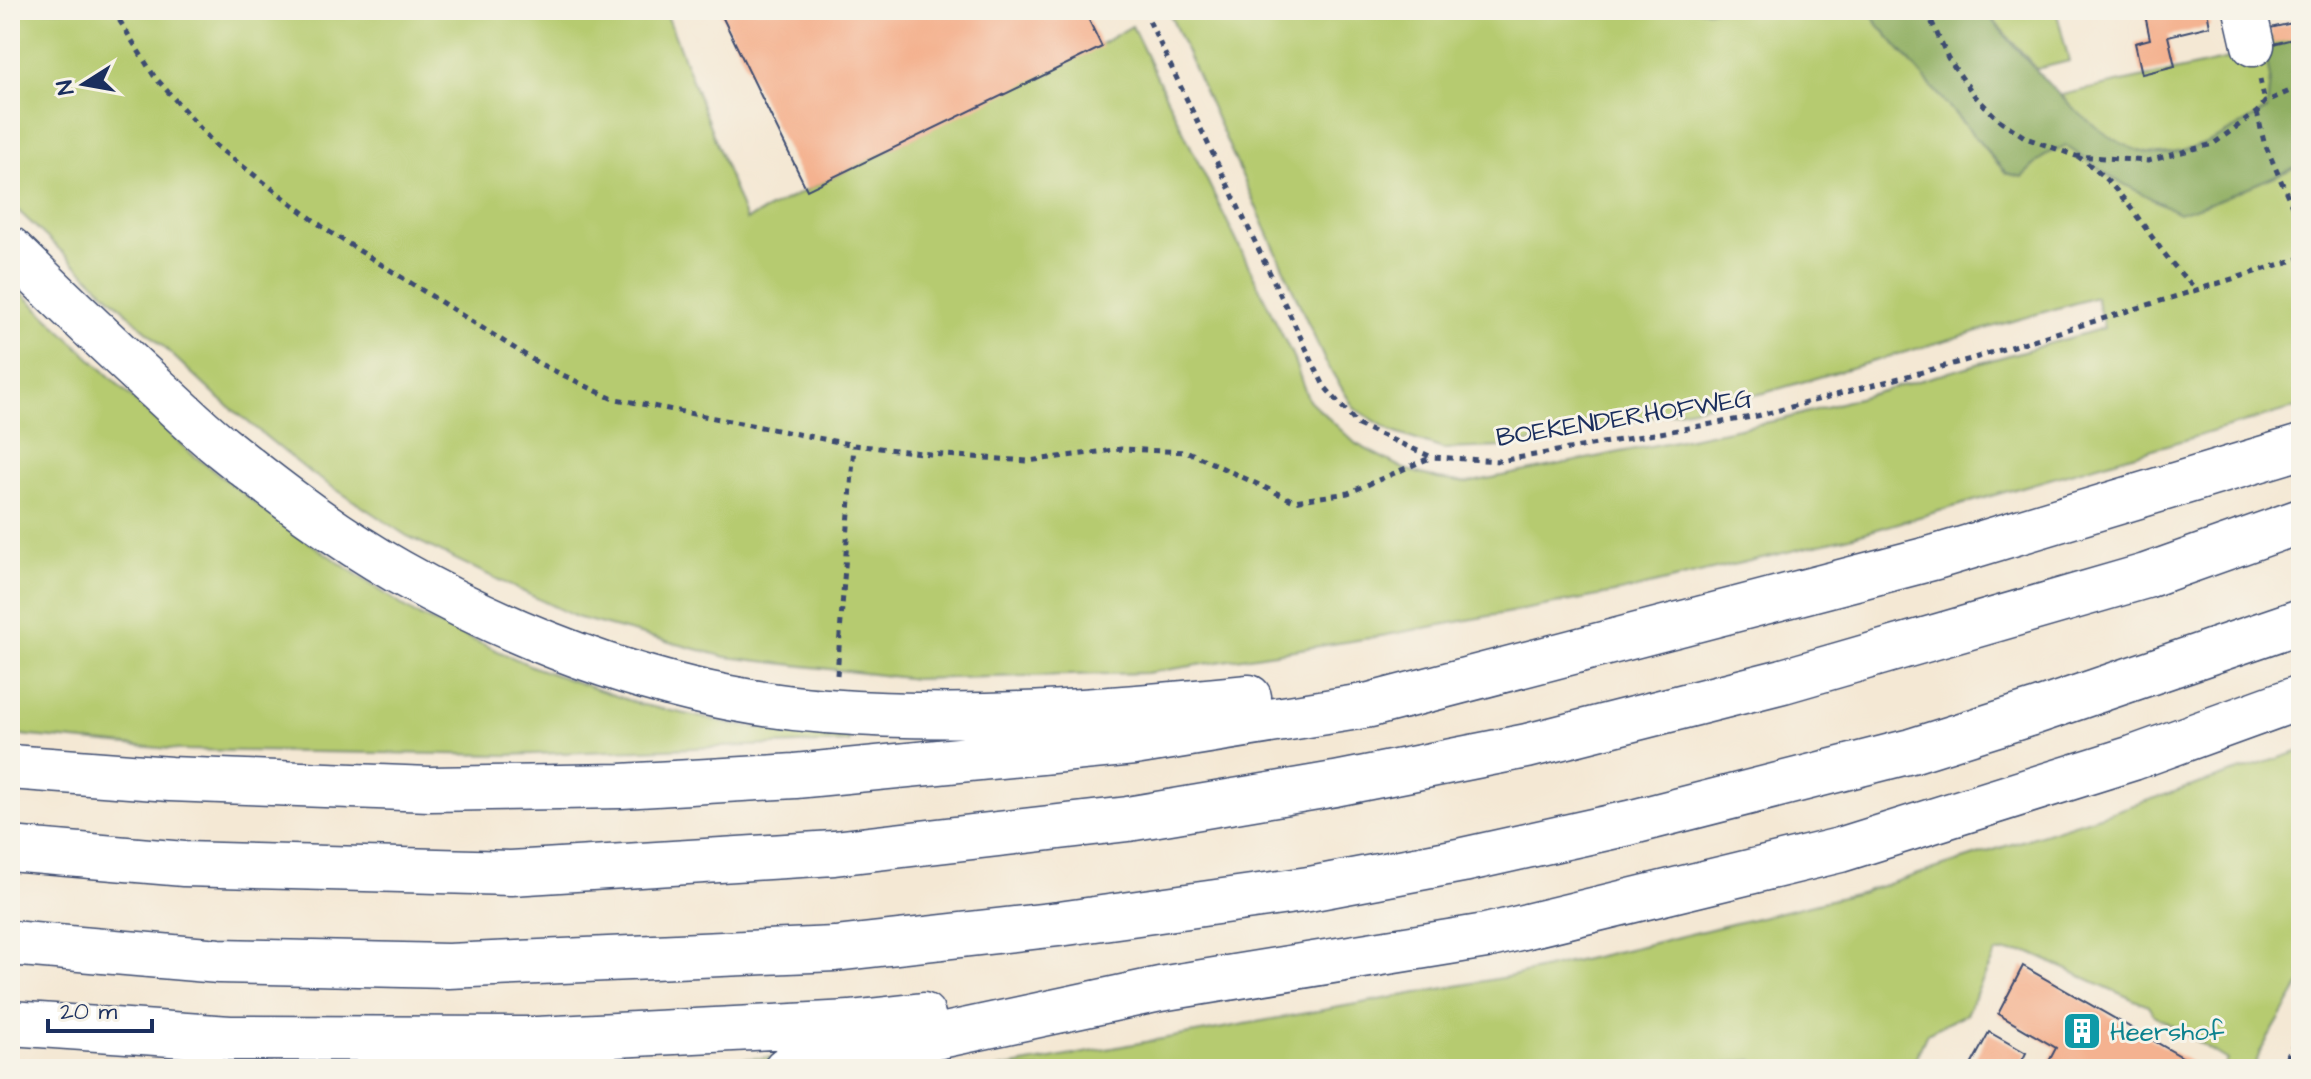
<svg xmlns="http://www.w3.org/2000/svg" width="2311" height="1079" font-family="'Architects Daughter',sans-serif">
<rect width="100%" height="100%" fill="#f7f3e8"/>
<filter id="ink" filterUnits="userSpaceOnUse"><feTurbulence type="fractalNoise" baseFrequency=".0125" numOctaves="2"/><feDisplacementMap in="SourceGraphic" scale="16" xChannelSelector="R" yChannelSelector="G"/><feConvolveMatrix kernelMatrix="1 2 1 2 8 2 1 2 1" color-interpolation-filters="sRGB"/></filter>
<filter id="wash" filterUnits="userSpaceOnUse"><feTurbulence type="fractalNoise" baseFrequency=".006" numOctaves="4" result="noise"/><feDisplacementMap in="SourceGraphic" scale="32" xChannelSelector="R" yChannelSelector="G"/><feGaussianBlur stdDeviation="1.8" result="paint"/><feColorMatrix in="noise" values="0 0 0 0 0 0 0 0 0 0 0 0 0 0 0 0 0 1.4 0 .05"/><feComposite in="paint" operator="in"/></filter>
<g filter="url(#wash)">
<rect width="100%" height="100%" fill="#f4e8d4"/>
<path fill="#b6cb70" stroke="#687d67" stroke-width="2" d="M10 10H665L746 220 1094 48 1132 26 1292 355 1308 399 1356 444 1404 469 1438 479 1467 483 1784 419 2104 328 2096 297 1764 393 1506 447 1443 449 1393 432 1354 408 1325 361 1168 10H1872L1875 21 2006 173 2022 177 2045 155 2075 110 2061 95 2229 59 2263 40 2301 61V406L1850 537 1620 592 1370 638 1147 673 915 679 726 657 576 617 407 536 308 471 215 395 10 203Z
M1984 10H2056L2069 61 2037 69Z
M10 282 188 451 285 526 415 614 536 668 639 704 741 726 849 736V742L507 755 181 750 10 734Z
M2301 751V983L2260 1052 2254 1069H2222L2227 1060 2153 1014 2148 1006 2028 952 1996 953 1966 1014 1927 1033 1911 1069H1765L1753 1060 1668 1069H995L1512 976 1633 948 1863 892Z
M820 1055 755 1069H524H531Z
M10 1061 126 1069H10Z"/>
<path fill="#90af62" stroke="#566f60" stroke-width="2" d="M1872 10H1984C2020 53 2101 156 2160 154 2199 153 2233 128 2267 110L2270 78 2263 40 2301 30V165L2213 202 2179 213 2114 179 2066 146 2045 155 2022 177 2006 173 1875 21Z"/>
<g id="blocks">
<path fill="#f4b290" d="M719 10H1084L1102 47 807 190Z
M2144 10H2207L2210 26 2168 36 2175 66 2142 74 2135 43 2150 39Z
M2301 21V37L2273 44 2270 28Z
M2023 966 2203 1069H2055L2047 1065 2056 1048 1998 1014Z
M1989 1032 2026 1053 2020 1065 2026 1069H1969Z"/>
</g>
</g>
<g filter="url(#ink)">
<use href="#blocks" fill-opacity="0" stroke="#3c4b70" stroke-width="2"/>
<g fill="none" stroke-linecap="round" stroke-linejoin="round">
<defs>
<path id="minor" d="M2245 10 2253 45"/>
<path id="motorway" d="M10 249C58 296 106 342 156 388 178 408 200 430 223 448 279 493 337 537 399 572 528 645 677 700 826 711 967 722 1108 711 1249 697
M10 767 170 779 430 789 621 786 795 776 1134 743 1370 705 1936 557 2301 447
M10 849 184 864 511 873 834 853 1128 819 1335 784 1527 746 1783 681 2146 576 2301 521
M10 943 219 961 448 966 835 949 1059 924 1309 889 1463 860 1629 823 1911 751 2035 712 2301 621
M10 1023 230 1038 537 1039 850 1023 923 1015
M786 1069 1160 989 1486 936 1840 850 2133 758 2301 697"/>
</defs>
<use href="#minor" stroke="#3c4b70" stroke-width="45"/>
<use href="#motorway" stroke="#3c4b70" stroke-width="47"/>
<path stroke="#3c4b70" stroke-width="5" stroke-dasharray="6 6" stroke-linecap="butt" d="M113 10 154 76 216 146 328 231 538 363 611 398 854 445 930 454 1028 461 1121 449 1188 452 1294 501 1348 493 1432 457
M1144 10 1324 386 1358 425 1432 457 1500 461 1757 416 1971 359 2301 258
M1930 10V18L1948 58 1974 95 1998 119 2026 138 2076 156 2148 161 2213 144 2257 112 2265 102 2301 86
M2260 79 2265 102
M2257 112 2264 142 2301 226
M2077 156C2130 190 2150 246 2195 288
M837 675 854 445
M2281 1069 2301 1029"/>
<use href="#minor" stroke="#fff" stroke-width="42"/>
<use href="#motorway" stroke="#fff" stroke-width="44"/>
</g>
</g>
<defs>
<symbol id="building-square" viewBox="-11 -11 22 22"><rect x="-9" y="-9" width="18" height="18" rx="4" fill="#0f9aa8" stroke="#f7f3e8"/><path d="M-4-6H4V6H1V3H-1V6H-4ZM-2.5-4.3h1.7v1.8h-1.7ZM.8-4.3h1.7v1.8H.8ZM-2.5-1h1.7V.8h-1.7ZM.8-1h1.7V.8H.8Z" fill="#fff"/></symbol>
</defs>
<g fill-rule="evenodd">
<use href="#building-square" x="2060" y="1009" width="44" height="44"/>
</g>
<g text-anchor="middle" stroke-width="6" stroke-linejoin="round" paint-order="stroke">
<g font-size="26" fill="#1b2f5e" stroke="#f7f3e8">
<text transform="translate(1624 417) rotate(-9)" y="9">BOEKENDERHOFWEG</text>
</g>
<g font-size="26" fill="#0d838f" stroke="#f7f3e8" text-anchor="start">
<text x="2110" y="1040">Heershof</text>
</g>
</g>
<rect width="2311" height="1079" fill="none" stroke="#f7f3e8" stroke-width="40"/>
<g transform="translate(84 84) rotate(259)" stroke="#f7f3e8" stroke-width="6" paint-order="stroke">
<path d="M0-6L14 30L0 20L-14 30Z" fill="#1b2f5e"/>
<text y="-12" font-size="22" font-weight="bold" text-anchor="middle" fill="#1b2f5e">N</text>
</g>
<path d="M48 1019v12h104v-12" fill="none" stroke="#1b2f5e" stroke-width="4"/>
<text x="60" y="1019" font-size="24" fill="#1b2f5e" stroke="#f7f3e8" stroke-width="6" paint-order="stroke">20 m</text>
</svg>
